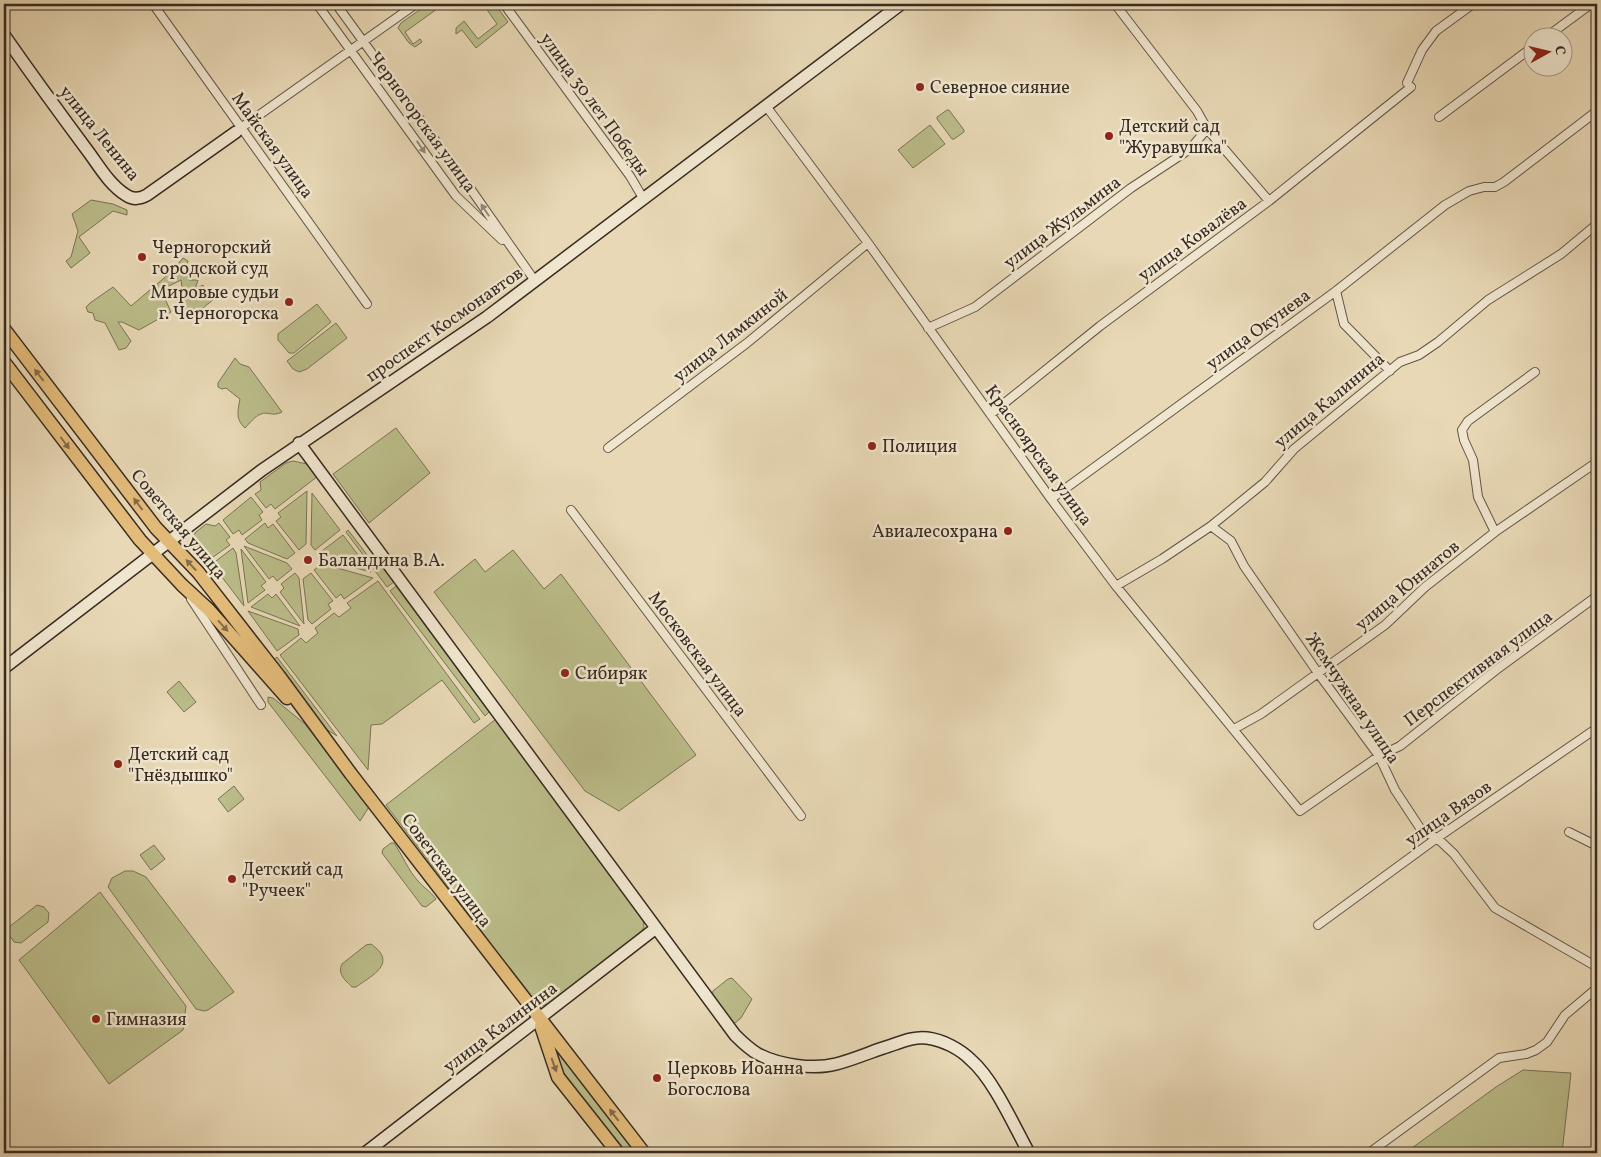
<svg xmlns="http://www.w3.org/2000/svg" width="1601" height="1157" font-family="Vollkorn,serif">
<rect width="100%" height="100%" fill="#e8d8b5"/>
<filter id="stains"><feTurbulence type="fractalNoise" baseFrequency=".004" numOctaves="4"/><feColorMatrix values="0 0 0 0 .2 0 0 0 0 .09 0 0 0 0 .02 0 0 0 .5 -.17"/></filter>
<radialGradient id="worn" r=".72"><stop offset=".6" stop-color="#630" stop-opacity="0"/><stop offset="1" stop-color="#630" stop-opacity=".3"/></radialGradient>
<path fill="#bbbd8a" stroke="#797456" d="M428 4H444L405 32 413 44 420 39 422 42 415 47 409 43 398 28 401 23Z
M483 4H495L508 22 476 48 462 30 456 34V28L464 21 478 39 497 24Z
M947 110H949L964 130V132L954 139H952L937 119V117Z
M930 125 945 144 913 168 898 150Z
M91 200 113 204 127 210V215L113 211 79 237 90 253 71 268 66 261 71 257 78 231 72 214Z
M183 258 188 261 185 271 189 280H198L195 289 203 285C206 293 210 293 213 300 204 306 197 315 187 320L181 280 161 290 171 312 139 330 122 322H118L131 341 126 348 119 350 105 323 95 320 93 313 88 312 86 307 90 303 113 287 131 306 170 273Z
M317 304 331 322 294 353H289L278 340V334Z
M336 323 347 338 307 369 299 372 293 369 287 361Z
M235 358 240 364 249 367 282 412C272 417 268 411 261 414 255 416 249 424 245 428 235 419 238 410 240 399L226 388 222 389 218 387V383Z
M396 428 430 473 369 523 333 474Z
M293 461 307 464 318 476 275 509 271 504 266 508 255 494 261 490 260 482 286 463Z
M307 491 306 544 299 550 276 521 281 517 278 513Z
M312 493 340 530 315 550 311 545Z
M251 497 263 512 259 515 262 520 242 535 239 530 233 534 223 520Z
M219 523 230 537 226 540 230 545 209 560 192 538 196 532 206 524 215 526Z
M265 523 268 528 273 524 295 553 287 559 248 543 245 539Z
M348 530 368 556 376 558 394 582 387 587 346 532Z
M343 535 371 572 322 559 318 554Z
M244 546 287 563 292 569 277 581 273 576 269 579Z
M233 548 236 553 244 606 212 564Z
M241 549 266 582 261 586 265 590 248 603Z
M513 550 544 589 561 574 696 755 619 811 585 791 434 592 475 559 485 572Z
M322 564H323L373 578 344 599 341 594 336 598 314 570Z
M295 573 299 578 304 624 280 592 284 588 281 584Z
M311 573 333 601 328 604 331 609 312 624 308 620 303 579Z
M378 581 480 719 474 723 442 680 382 724 371 725 368 770 280 655 301 638 306 643 318 633 315 628 334 613 339 617 351 608 347 603Z
M396 586 489 712 485 716 390 591Z
M268 594 272 598 276 594 300 626 251 607Z
M248 611 298 629 299 635 277 651Z
M277 657 337 736 326 729 273 660Z
M179 681 196 702 184 712 167 692Z
M268 697 273 698 305 724 369 807 360 821 268 702Z
M496 719 643 918 644 927 640 934 552 1002 542 1006 536 1003 386 805Z
M234 786 244 799 228 812 218 799Z
M391 843H394C403 856 408 870 418 881 424 888 430 891 436 899L426 907 422 906 382 853 383 849Z
M154 845 165 859 151 870 140 855Z
M125 871H133L146 877 234 992 208 1010 204 1011 196 1009 108 887 112 878Z
M100 892 186 1006 183 1030 109 1084 19 960Z
M37 905 44 907 49 913 48 922 21 943 14 942 9 935V927Z
M371 944C398 963 373 975 356 987H352C346 981 337 974 342 964L366 945Z
M732 978 752 999 741 1018 735 1023 731 1022 712 997 713 991 728 979Z
M549 1038 638 1153H624L568 1080 560 1066Z
M1523 1070 1571 1073 1562 1153H1405L1496 1087Z"/>
<g fill="none" stroke-linecap="round" stroke-linejoin="round">
<defs>
<path id="street" d="M153 4 367 304
M317 4 456 196 502 240
M336 4 470 188 535 281
M504 4 630 176 643 198
M1115 4 1197 111 1207 129 1269 201
M1545 38 1591 4
M1407 83 1422 50 1436 31 1473 4
M766 106 868 243 1051 499 1116 586 1300 811 1379 756 1400 746 1496 670 1597 596
M1439 117 1534 46
M238 130 416 4
M1336 291 1344 324 1390 371
M928 328 975 307 1131 188 1190 149 1207 129
M991 414 1100 326 1269 201 1411 87
M608 448 747 343 868 243
M1051 499 1336 291 1445 205 1469 191 1484 187H1495L1504 182 1597 111
M571 510 801 816
M1211 526 1231 541 1244 566 1318 673 1379 756 1395 790 1422 831 1437 838 1454 854 1495 908 1597 967
M1495 532 1478 497 1473 460 1464 440 1462 430 1468 421 1535 372
M1116 586 1162 559 1211 526 1265 482 1294 449 1400 362 1419 355 1438 342 1488 300 1561 254 1597 224
M191 599 261 705
M1234 729 1261 714 1385 625 1425 587 1495 532 1597 462
M1569 832 1597 846
M1318 925 1437 838 1597 728
M1369 1153 1499 1058 1526 1054 1536 1050 1547 1042 1565 1015 1597 988"/>
<path id="secondary" d="M4 35C32 75 61 115 90 154 100 168 111 186 126 195 133 200 140 199 147 195L236 132
M299 443 735 1035C742 1042 749 1049 758 1054 779 1065 813 1070 836 1064 852 1060 868 1053 883 1048 897 1044 912 1036 927 1038 943 1040 960 1049 971 1060 994 1080 1014 1126 1029 1153
M4 668 262 470 487 317 901 4
M365 1153 656 928"/>
<path id="primary" d="M4 329 156 528 198 572 279 676 351 774 644 1153
M4 362 140 540 182 585 209 610 287 698
M541 1026 558 1077 618 1153"/>
</defs>
<use href="#street" stroke="#635647" stroke-width="10"/>
<use href="#secondary" stroke="#372b22" stroke-width="14"/>
<use href="#primary" stroke="#372b22" stroke-width="15"/>
<use href="#street" stroke="#f0e6cf" stroke-width="8"/>
<use href="#secondary" stroke="#f0e6cf" stroke-width="11"/>
<use href="#primary" stroke="#e4bc7a" stroke-width="12"/>
</g>
<defs><path id="oneway-solid" d="M-6-.8H1V-3.2L6.5 0L1 3.2V.8H-6Z" transform="scale(1.25)"/></defs>
<g fill="#948878">
<use href="#oneway-solid" transform="translate(421 147) rotate(55)"/>
<use href="#oneway-solid" transform="translate(485 210) rotate(-124)"/>
</g>
<g fill="#856c4a">
<use href="#oneway-solid" transform="translate(39 375) rotate(-127)"/>
<use href="#oneway-solid" transform="translate(65 443) rotate(53)"/>
<use href="#oneway-solid" transform="translate(138 504) rotate(-127)"/>
<use href="#oneway-solid" transform="translate(191 565) rotate(-133)"/>
<use href="#oneway-solid" transform="translate(223 626) rotate(48)"/>
<use href="#oneway-solid" transform="translate(554 1065) rotate(70)"/>
<use href="#oneway-solid" transform="translate(614 1115) rotate(-128)"/>
</g>
<g fill="#8f2418" stroke="#f0e6cf" stroke-width="2">
<circle cx="920" cy="87" r="5"/>
<circle cx="1109" cy="136" r="5"/>
<circle cx="142" cy="257" r="5"/>
<circle cx="289" cy="302" r="5"/>
<circle cx="872" cy="446" r="5"/>
<circle cx="1008" cy="531" r="5"/>
<circle cx="308" cy="560" r="5"/>
<circle cx="565" cy="673" r="5"/>
<circle cx="118" cy="764" r="5"/>
<circle cx="232" cy="879" r="5"/>
<circle cx="96" cy="1019" r="5"/>
<circle cx="657" cy="1078" r="5"/>
</g>
<g text-anchor="middle" stroke-width="5" stroke-linejoin="round" paint-order="stroke">
<g font-size="18" fill="#372b22" stroke="#f0e6cf" text-anchor="start">
<text x="930" y="93">Северное сияние</text>
<text x="1119" y="132">Детский сад<tspan x="1119" dy="21">"Журавушка"</tspan></text>
<text x="152" y="253">Черногорский<tspan x="152" dy="21">городской суд</tspan></text>
<text x="279" y="298" text-anchor="end">Мировые судьи<tspan x="279" dy="21">г. Черногорска</tspan></text>
<text x="882" y="452">Полиция</text>
<text x="998" y="537" text-anchor="end">Авиалесохрана</text>
<text x="318" y="566">Баландина В.А.</text>
<text x="575" y="679">Сибиряк</text>
<text x="128" y="760">Детский сад<tspan x="128" dy="21">"Гнёздышко"</tspan></text>
<text x="242" y="875">Детский сад<tspan x="242" dy="21">"Ручеек"</tspan></text>
<text x="106" y="1025">Гимназия</text>
<text x="667" y="1074">Церковь Иоанна<tspan x="667" dy="21">Богослова</tspan></text>
</g>
<g font-size="18" fill="#372b22" stroke="#f0e6cf">
<text transform="translate(595 104) rotate(54)" y="6">улица 30 лет Победы</text>
<text transform="translate(423 122) rotate(54)" y="6">Черногорская улица</text>
<text transform="translate(100 133) rotate(51)" y="6">улица Ленина</text>
<text transform="translate(273 145) rotate(54)" y="6">Майская улица</text>
<text transform="translate(1062 222) rotate(-37)" y="6">улица Жульмина</text>
<text transform="translate(1192 239) rotate(-36)" y="6">улица Ковалёва</text>
<text transform="translate(444 324) rotate(-35)" y="6">проспект Космонавтов</text>
<text transform="translate(1258 329) rotate(-36)" y="6">улица Окунева</text>
<text transform="translate(730 335) rotate(-38)" y="6">улица Лямкиной</text>
<text transform="translate(1329 400) rotate(-40)" y="6">улица Калинина</text>
<text transform="translate(1039 455) rotate(54)" y="6">Красноярская улица</text>
<text transform="translate(179 524) rotate(50)" y="6">Советская улица</text>
<text transform="translate(1407 585) rotate(-40)" y="6">улица Юннатов</text>
<text transform="translate(698 654) rotate(53)" y="6">Московская улица</text>
<text transform="translate(1478 668) rotate(-37)" y="6">Перспективная улица</text>
<text transform="translate(1353 698) rotate(56)" y="6">Жемчужная улица</text>
<text transform="translate(1448 813) rotate(-35)" y="6">улица Вязов</text>
<text transform="translate(447 870) rotate(53)" y="6">Советская улица</text>
<text transform="translate(500 1027) rotate(-37)" y="6">улица Калинина</text>
</g>
</g>
<rect width="1601" height="1157" fill="none" stroke="#e8d8b5" stroke-width="20"/>
<rect x="5" y="5" width="1591" height="1147" fill="none" stroke="#372b22" stroke-width="2.5"/>
<rect x="10" y="10" width="1581" height="1137" fill="none" stroke="#372b22"/>
<g transform="translate(1548 52) rotate(82)"><circle r="24" fill="#f0e6cf" stroke="#a69b8a"/>
<path d="M0-4L9 19L0 12L-9 19Z" fill="#8f2418"/>
<text y="-8" font-size="14" font-weight="bold" text-anchor="middle" fill="#372b22">С</text>
</g>
<rect width="100%" height="100%" filter="url(#stains)"/>
<rect width="100%" height="100%" fill="url(#worn)"/>
</svg>
